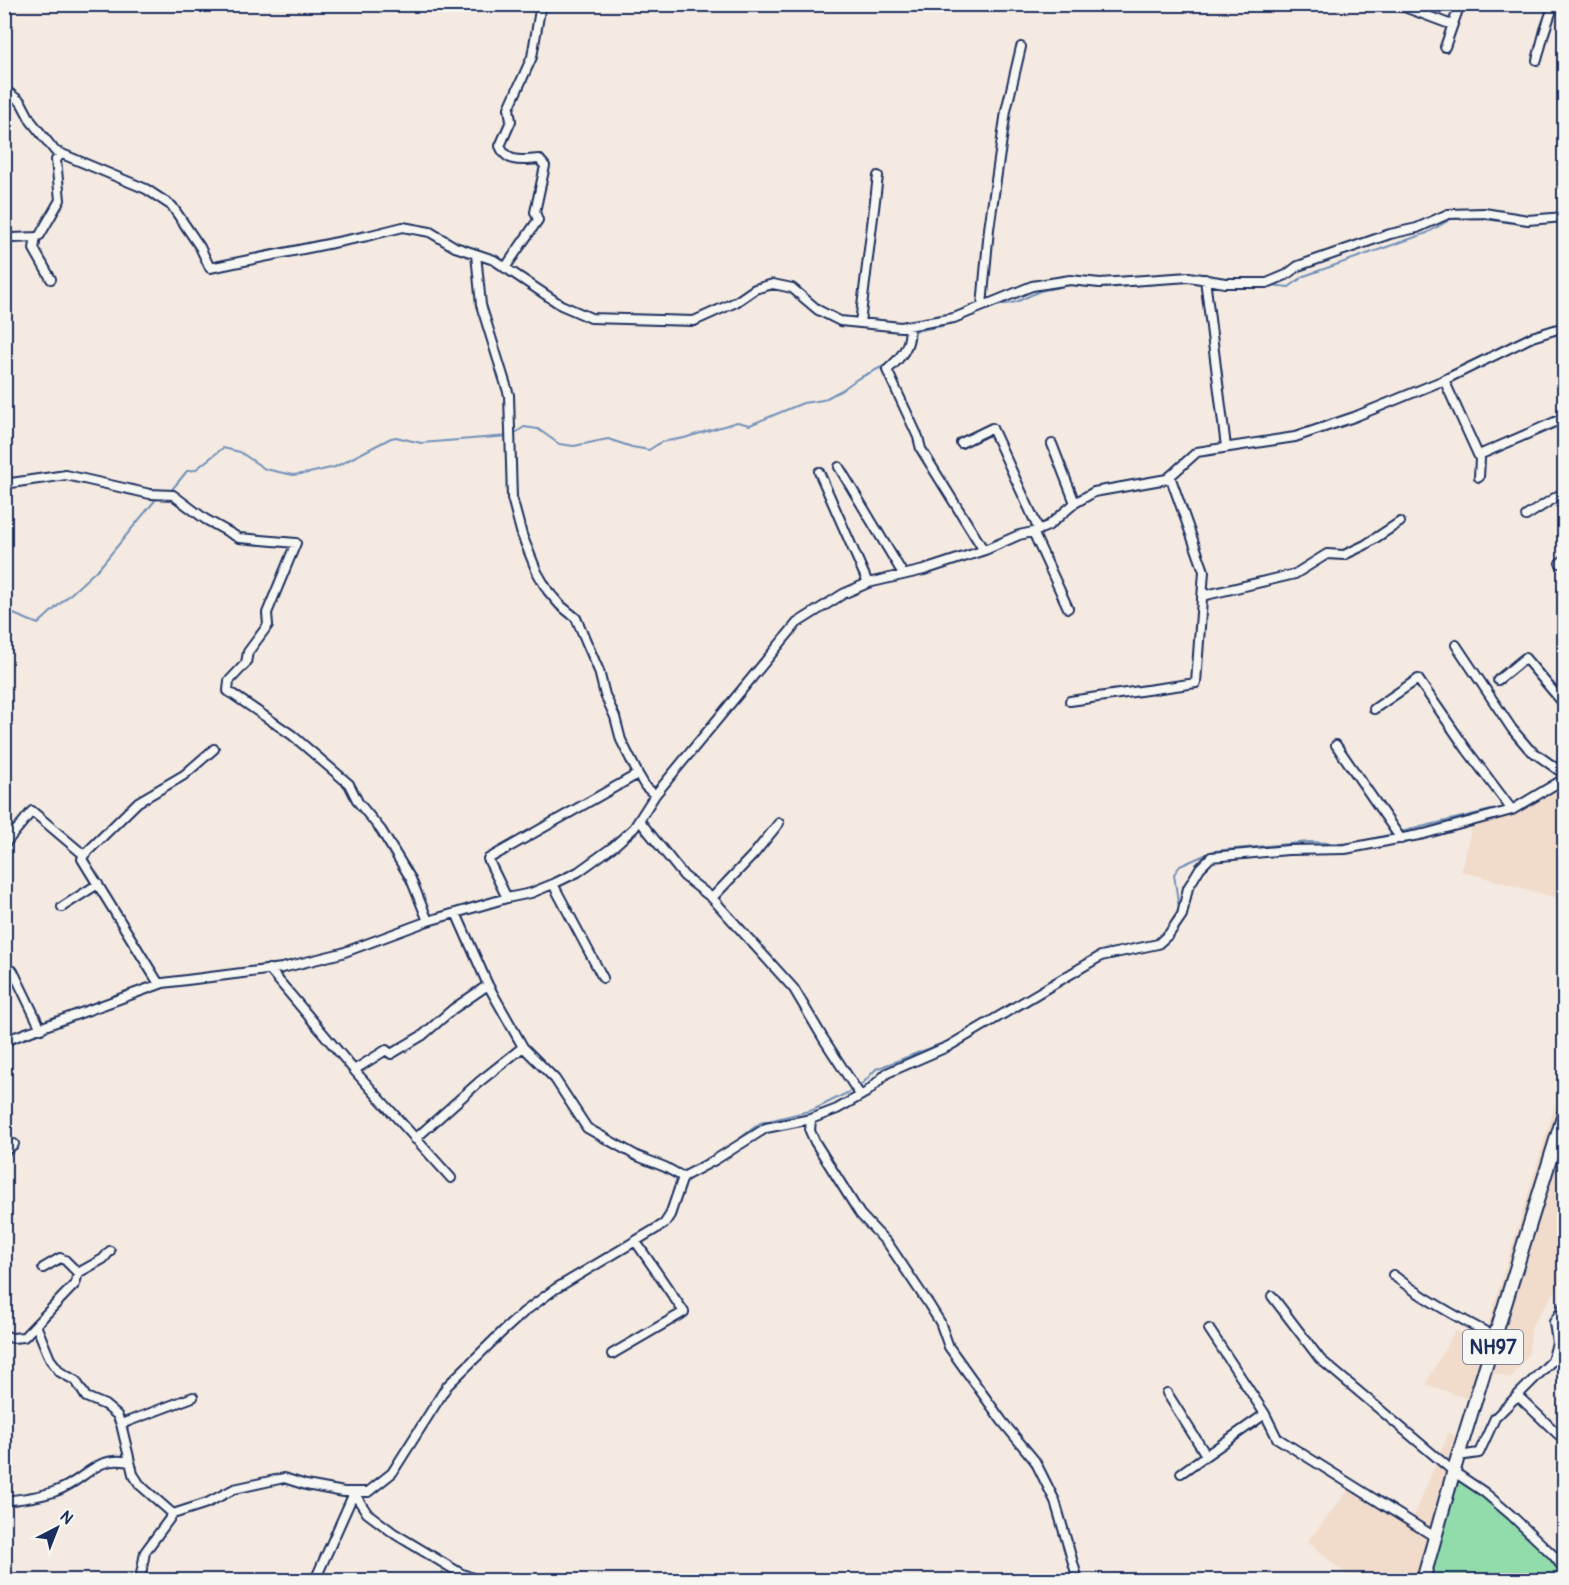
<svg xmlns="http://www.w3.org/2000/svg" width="1569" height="1585" font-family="Pangolin,sans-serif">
<rect width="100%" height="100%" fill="#f4eae1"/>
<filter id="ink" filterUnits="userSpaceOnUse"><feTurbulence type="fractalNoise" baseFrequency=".0167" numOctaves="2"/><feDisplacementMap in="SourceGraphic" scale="12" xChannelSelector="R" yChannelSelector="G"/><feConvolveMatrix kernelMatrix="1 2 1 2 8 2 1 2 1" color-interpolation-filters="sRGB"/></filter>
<g filter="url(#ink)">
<path fill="#f1dccc" d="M1564 783V900L1461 871 1473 821 1513 813Z
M1564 1076V1279L1532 1325 1529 1353 1511 1379 1495 1373 1476 1402 1426 1384 1455 1330 1482 1344Z
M1449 1432 1465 1442 1428 1570 1438 1580H1352L1308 1541 1354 1483 1412 1520Z"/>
<path fill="#92dbab" stroke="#568584" stroke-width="1.5" d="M1454 1475 1491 1500 1551 1556 1564 1572V1580H1438L1428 1570Z"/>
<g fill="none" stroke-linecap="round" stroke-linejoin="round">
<path stroke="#7391ba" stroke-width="2" d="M1208 285 1223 286
M1271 285 1289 287 1304 276 1427 233 1451 219 1477 218 1529 225
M987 308 1016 302 1040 291 1069 285 1107 288 1190 281 1202 283
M910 332 942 326 954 321
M899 352 906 335
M514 434 524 427 538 429 559 444 574 446 608 439 632 447 649 450 661 442 684 438 737 422 750 425 803 403 823 400 842 390 857 379 890 363
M170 492 187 471 195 470 223 448 240 452 265 469 293 475 309 473 335 467 391 438 396 437 421 443 509 436
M4 610 38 624 100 567 157 498
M726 1149 760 1123 813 1110 853 1090 864 1082 876 1069 951 1040 1104 950 1156 941 1167 930 1179 909 1174 874 1180 866 1214 851 1309 842 1351 844 1491 810 1504 809
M692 1167 721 1152"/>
<defs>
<path id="minor" d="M1396 4 1452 25
M1445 47 1460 4
M1537 60 1545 30 1554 4
M4 89 21 102 31 121 55 151 146 189 172 206 200 247 210 268 367 236 403 227 430 232 455 247 494 260 561 305 591 318 694 321 736 302 755 289 773 284 792 288 818 310 840 321 901 327 954 318 1032 286 1070 280 1100 283 1189 277 1225 283H1267L1286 275 1298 266 1390 234 1417 228 1448 214 1484 213 1528 220 1564 217
M13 238 36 237
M476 254 481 305 509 395 512 498 522 535 537 572 548 591 560 605 576 618 599 671 605 695 615 717 621 740 638 774 645 786 655 795
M505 268 538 220 535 212 545 166 539 159C523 160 507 164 500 146L511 121 509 108 532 57 541 4
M51 279 34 249 36 237 40 235 60 200 56 160 61 154
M1205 279 1226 447
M982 306 989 229 1006 111 1021 47
M860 323 878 176
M909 326C912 345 901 358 887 370L918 437 921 449 983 549
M1444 380 1480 459 1479 477
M961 443 992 428 1039 530
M1052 444 1075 503
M1479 455 1564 418
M839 467 903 574
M819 472 868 583
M4 484 66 475 150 494 173 495 205 519 239 538 296 543 267 613 268 625 248 652 246 663 229 681 228 691 292 735 349 784 358 802 381 830 411 879 428 921
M1526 516 1564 492
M1033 532 1068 608
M1560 563 1564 560
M1202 596 1295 574 1327 554 1344 555 1365 545 1400 522
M1456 645 1512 729 1529 749 1564 774
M1498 680 1525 658 1564 704
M1070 701 1196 683 1204 571 1170 476
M1374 709 1418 679 1467 750 1512 810
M1336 745 1401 839
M639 820 684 876 712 898 794 989 823 1038 860 1095
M4 845 32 811 84 855 82 859 159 984
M84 855 138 802 184 775 214 749
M553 884 603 978
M507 898 488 859 638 774
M712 898 754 854 779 823
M62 907 98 884
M456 913 488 985 523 1047 555 1079 587 1128 637 1156 665 1167 683 1177
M269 969 354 1070 451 1178
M13 971 41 1029
M4 1041 163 983 282 968 342 953 428 921 507 898 531 893 553 884 578 872 614 846 634 828 655 795 797 623 843 594 868 583 924 570 985 550 1019 535 1033 532 1048 526 1075 503 1094 492 1167 479 1197 452 1295 437 1354 417 1444 380 1532 337 1564 327
M354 1070 386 1050 391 1054 423 1035 453 1009 488 985
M811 1119 810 1131 815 1142 860 1214 889 1245 928 1303 940 1322 949 1347 1002 1421 1035 1461 1055 1501 1078 1580
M415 1139 479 1082 523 1047
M4 1152 14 1144
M78 1273 103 1259 110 1251
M1393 1275C1425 1300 1460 1319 1496 1337
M1272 1296 1320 1359 1454 1472 1484 1492 1511 1515 1553 1555 1564 1569
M36 1325 50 1359 60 1372 76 1381 86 1397 105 1405 117 1415 121 1424 133 1474 140 1485 173 1514
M1209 1329 1265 1414 1277 1438 1435 1537
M4 1335 12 1338 24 1337 75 1284 78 1273 65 1260 60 1258 43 1268
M612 1354 684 1312 636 1242
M1167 1393 1206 1455
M1518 1396 1564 1440
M121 1424 193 1397
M1458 1456 1479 1453 1495 1418 1552 1361 1557 1343 1554 1322 1564 1307
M1181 1473 1265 1414
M354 1493 367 1513 395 1534 460 1573 478 1580
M4 1501C21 1499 41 1497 56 1491 87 1480 94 1455 129 1462
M140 1580 145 1552 173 1514 207 1503 234 1489 284 1478 306 1485 344 1492H368L392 1473 447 1386 502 1332 524 1312 555 1289 664 1224 670 1215 683 1177 715 1160 766 1128 811 1119 837 1109 867 1092 887 1073 949 1046 1101 956 1158 944 1169 934 1182 915 1188 888 1200 868 1211 857 1288 850 1345 849 1424 834 1512 810 1564 779
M315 1580 354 1493"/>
<path id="trunk" d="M1423 1580 1458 1456 1564 1114"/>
</defs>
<use href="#minor" stroke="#1b2f5e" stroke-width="12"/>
<use href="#trunk" stroke="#1b2f5e" stroke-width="16"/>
<use href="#minor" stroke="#f6f6f2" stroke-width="8"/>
<use href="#trunk" stroke="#f6f6f2" stroke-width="12"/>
</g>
</g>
<g text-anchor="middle" stroke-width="5" stroke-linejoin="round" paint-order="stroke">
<rect fill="#f6f6f2" stroke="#5d6b8a" stroke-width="1.5" x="1463" y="1330" width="60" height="34" rx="4.5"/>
<g font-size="20" font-weight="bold" fill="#1b2f5e">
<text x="1493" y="1354">NH97</text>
</g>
</g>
<rect width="1569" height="1585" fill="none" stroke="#f6f6f2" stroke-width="24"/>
<rect x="12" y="12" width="1545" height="1561" fill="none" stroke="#1b2f5e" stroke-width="2" filter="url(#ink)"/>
<g transform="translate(57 1528) rotate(42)" stroke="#f6f6f2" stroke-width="4.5" paint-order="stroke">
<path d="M0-4.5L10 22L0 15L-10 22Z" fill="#1b2f5e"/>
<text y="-9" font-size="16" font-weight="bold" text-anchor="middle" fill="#1b2f5e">N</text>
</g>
</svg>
